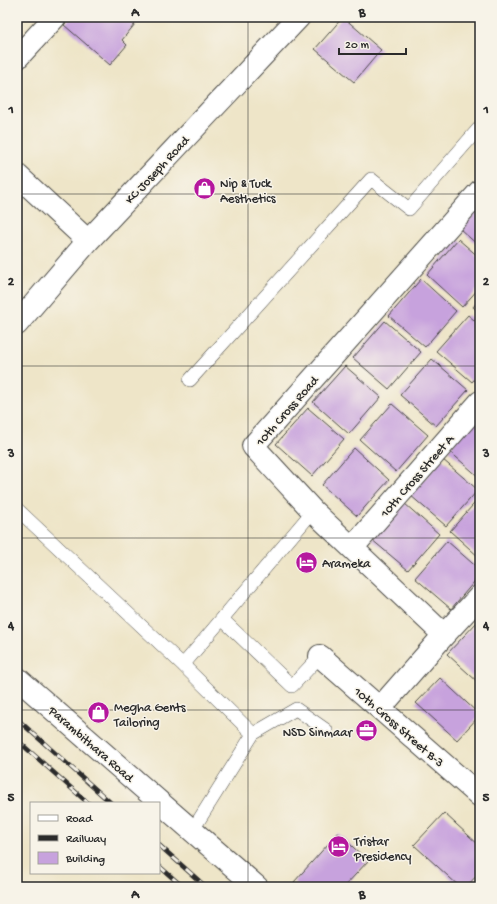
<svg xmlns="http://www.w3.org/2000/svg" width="497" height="904" font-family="'Gochi Hand',sans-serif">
<rect width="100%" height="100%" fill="#f7f3e8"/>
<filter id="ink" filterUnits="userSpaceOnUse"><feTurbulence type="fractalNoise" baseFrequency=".025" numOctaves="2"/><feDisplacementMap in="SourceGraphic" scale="8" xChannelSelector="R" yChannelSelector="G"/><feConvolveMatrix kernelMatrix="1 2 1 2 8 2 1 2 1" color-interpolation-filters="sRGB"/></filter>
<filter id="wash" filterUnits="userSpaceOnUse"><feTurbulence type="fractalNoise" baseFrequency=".012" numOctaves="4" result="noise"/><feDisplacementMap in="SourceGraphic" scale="16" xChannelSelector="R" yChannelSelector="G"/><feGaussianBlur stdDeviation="0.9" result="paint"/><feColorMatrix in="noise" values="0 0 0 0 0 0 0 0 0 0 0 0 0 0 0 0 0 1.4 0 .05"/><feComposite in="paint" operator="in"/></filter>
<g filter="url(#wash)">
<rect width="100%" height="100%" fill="#eee5c8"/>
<g id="blocks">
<path fill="#c7a2dd" d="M71 17H127L135 24 122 40 127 45 110 65 64 25Z
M343 17 381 50 354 82 315 49Z
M480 207V247L460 229Z
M458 239 480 258V287L462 307 427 275Z
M421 279 456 311 425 347 389 316Z
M480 299V313L473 307Z
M468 315 480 325V373L472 382 436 351Z
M385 321 421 352 389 389 353 358Z
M432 359 468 390 436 426 400 395Z
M345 366 381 397 349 434 313 402Z
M392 404 428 435 396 472 360 440Z
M308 408 344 439 312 476 276 444Z
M480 413V478L448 450Z
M354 448 389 480 357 516 322 485Z
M442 459 478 490 446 526 410 495Z
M480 497V558L450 531Z
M404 503 439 534 408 570 371 539Z
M447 541 480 570V575L451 609 415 578Z
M479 620 480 621V684L447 654Z
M440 678 480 715 457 740 416 703Z
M444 813 480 846V872L466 887H460L414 845Z
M338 833 368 861 344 887H299L294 882Z"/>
</g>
</g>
<g filter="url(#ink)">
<use href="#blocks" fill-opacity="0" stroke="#484743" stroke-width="1"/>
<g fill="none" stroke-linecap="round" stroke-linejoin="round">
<defs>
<path id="service" d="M190 380 371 179 409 209 480 127
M17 509 183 665 253 734
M222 619 292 686 320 656
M183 665 313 511
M192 831 253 734 296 709 326 730"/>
<path id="minor" d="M17 58 55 17
M17 175 88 241
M17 324 88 241 299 17
M353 547 480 402
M444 635 313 511 253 446 480 191
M320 656 480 796
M17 678 257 887
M380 708 444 635 480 596"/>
</defs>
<use href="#service" stroke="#484743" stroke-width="14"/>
<use href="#minor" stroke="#484743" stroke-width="24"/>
<use href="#service" stroke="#fff" stroke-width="13"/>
<use href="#minor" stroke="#fff" stroke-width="22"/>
<defs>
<path id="rail" d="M17 719 111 803
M17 740 88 803
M159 845 206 887
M159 866 183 887"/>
</defs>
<use href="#rail" stroke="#2b2b2b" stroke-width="4.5"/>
<use href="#rail" stroke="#f7f3e8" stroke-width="3" stroke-dasharray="9" stroke-linecap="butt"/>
</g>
</g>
<path fill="none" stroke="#2b2b2b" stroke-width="1" stroke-opacity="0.55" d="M248 17V887M17 194H480M17 366H480M17 538H480M17 710H480"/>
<defs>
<symbol id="shop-disc" viewBox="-11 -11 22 22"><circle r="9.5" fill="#b5179e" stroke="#f7f3e8"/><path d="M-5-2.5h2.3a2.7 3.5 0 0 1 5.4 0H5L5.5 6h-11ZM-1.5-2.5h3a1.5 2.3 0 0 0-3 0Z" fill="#fff"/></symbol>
<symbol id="hotel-disc" viewBox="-11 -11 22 22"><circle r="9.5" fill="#b5179e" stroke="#f7f3e8"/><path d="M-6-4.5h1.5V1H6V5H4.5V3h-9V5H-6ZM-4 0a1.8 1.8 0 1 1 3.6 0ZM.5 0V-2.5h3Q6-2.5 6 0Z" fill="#fff"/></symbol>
<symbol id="office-disc" viewBox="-11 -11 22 22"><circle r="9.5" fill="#b5179e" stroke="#f7f3e8"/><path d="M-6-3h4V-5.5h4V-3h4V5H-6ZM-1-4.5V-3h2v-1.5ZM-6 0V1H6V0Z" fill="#fff"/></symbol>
</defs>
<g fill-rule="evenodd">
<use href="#shop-disc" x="192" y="176" width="25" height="25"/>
<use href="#hotel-disc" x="294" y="550" width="25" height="25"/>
<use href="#shop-disc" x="86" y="700" width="25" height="25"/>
<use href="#office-disc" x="354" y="718" width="25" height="25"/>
<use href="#hotel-disc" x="326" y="834" width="25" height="25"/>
</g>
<g text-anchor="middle" stroke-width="3" stroke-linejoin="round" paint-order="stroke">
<g font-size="13" fill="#2b2b2b" stroke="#f7f3e8">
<text transform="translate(156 169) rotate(-47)" y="5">KC Joseph Road</text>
<text transform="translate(286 410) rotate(-49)" y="5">10th Cross Road</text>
<text transform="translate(416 475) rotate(-49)" y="5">10th Cross Street A</text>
<text transform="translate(400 726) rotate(41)" y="5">10th Cross Street B-3</text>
<text transform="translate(92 743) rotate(41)" y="5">Parambithara Road</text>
</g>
<g font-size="13" fill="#2b2b2b" stroke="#f7f3e8" text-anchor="start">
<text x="220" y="187">Nip &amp; Tuck<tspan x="220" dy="15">Aesthetics</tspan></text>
<text x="322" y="567">Arameka</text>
<text x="114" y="711">Megha Gents<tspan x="114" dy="15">Tailoring</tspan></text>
<text x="352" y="736" text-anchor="end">NSD Sinmaar</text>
<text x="354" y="845">Tristar<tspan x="354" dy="15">Presidency</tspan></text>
</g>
</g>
<rect width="497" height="904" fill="none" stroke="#f7f3e8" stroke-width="44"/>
<rect x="30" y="802" width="130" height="72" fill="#f7f3e8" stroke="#a5a39c"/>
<rect x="38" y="815" width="20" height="6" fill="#ffffff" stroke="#a5a39c"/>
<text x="66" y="822" font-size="12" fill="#2b2b2b">Road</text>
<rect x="38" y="835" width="20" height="6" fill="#2b2b2b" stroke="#a5a39c"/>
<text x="66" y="842" font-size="12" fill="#2b2b2b">Railway</text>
<rect x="38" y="852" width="20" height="12" fill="#c7a2dd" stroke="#a5a39c"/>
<text x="66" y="862" font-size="12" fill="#2b2b2b">Building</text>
<path d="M339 48v6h67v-6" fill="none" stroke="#2b2b2b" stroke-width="2"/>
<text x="345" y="48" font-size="12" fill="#2b2b2b" stroke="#f7f3e8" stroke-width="3" paint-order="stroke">20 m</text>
<rect x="22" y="22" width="453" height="860" fill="none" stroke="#2b2b2b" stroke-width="1.5"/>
<g font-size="13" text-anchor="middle" font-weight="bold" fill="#2b2b2b">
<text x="135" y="16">A</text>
<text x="362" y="16">B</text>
<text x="11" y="113">1</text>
<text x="486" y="113">1</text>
<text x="11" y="285">2</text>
<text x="486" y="285">2</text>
<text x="11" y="457">3</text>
<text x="486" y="457">3</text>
<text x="11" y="629">4</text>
<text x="486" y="629">4</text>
<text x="11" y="801">5</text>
<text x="486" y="801">5</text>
<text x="135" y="898">A</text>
<text x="362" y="898">B</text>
</g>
</svg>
